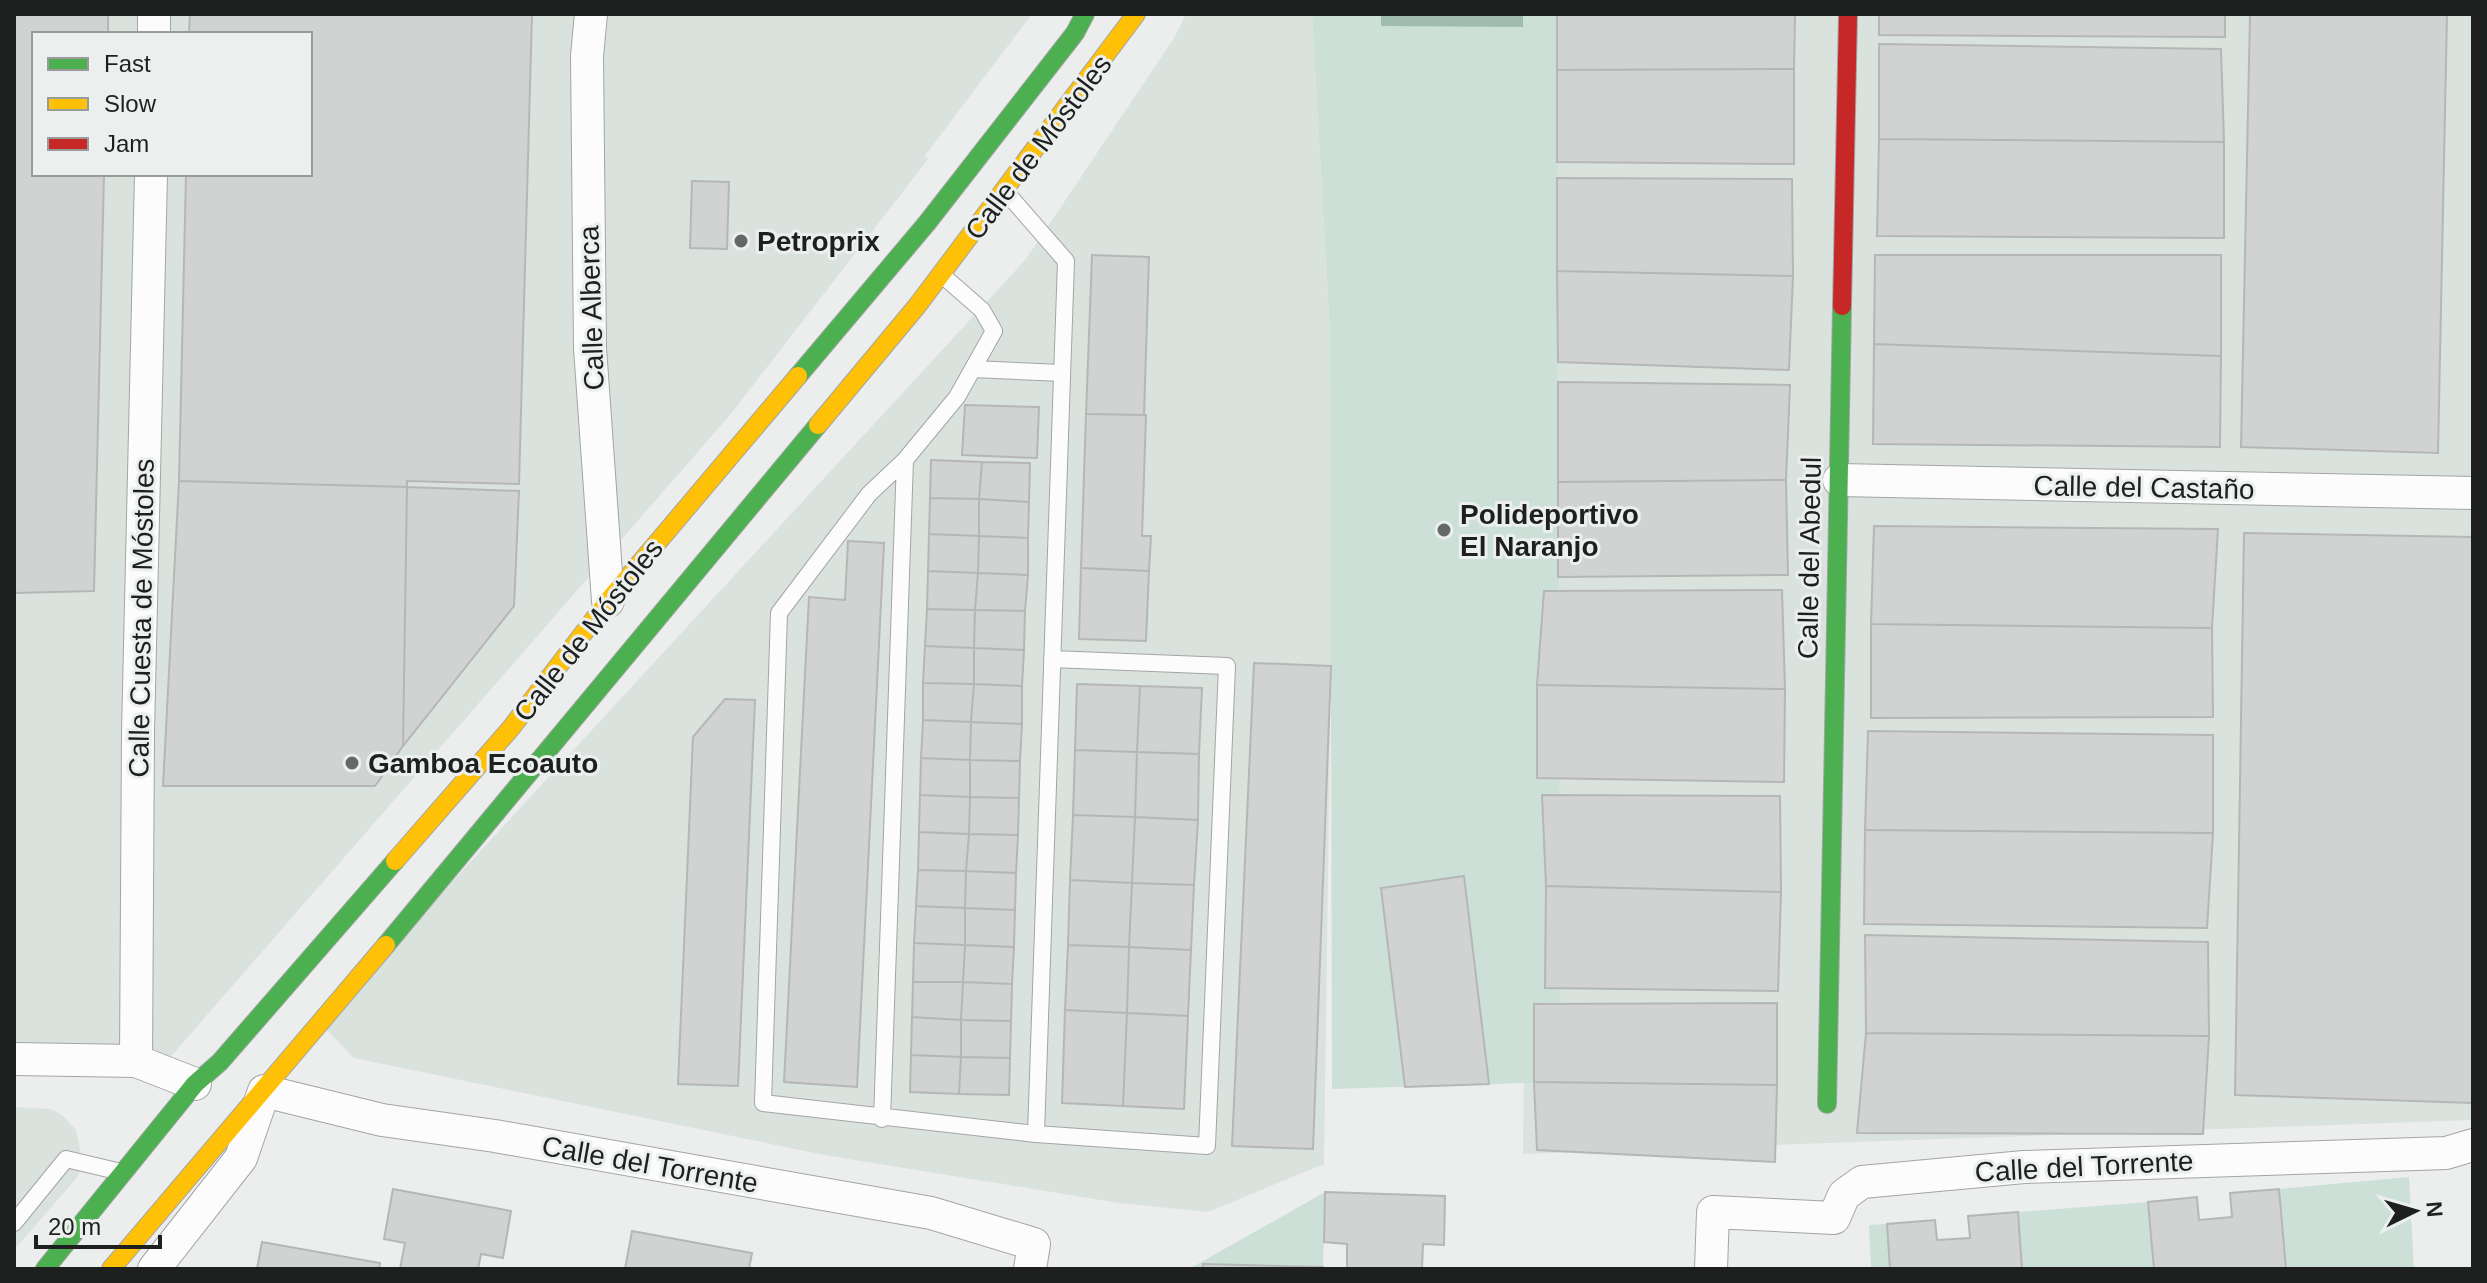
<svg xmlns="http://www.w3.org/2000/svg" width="2487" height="1283" font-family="Helvetica,sans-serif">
<rect width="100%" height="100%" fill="#eceeed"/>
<path fill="#dae2de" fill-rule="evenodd" d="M14 14H1032L924 157 929 158 730 415 166 1062 14 1047ZM34 34H310V174H34Z
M1186 14H1312L1331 351V666L1324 1164 1208 1212 1119 1203 824 1155 354 1058 321 1024 1026 259 1174 38Z
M1535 14H2473V1120L1523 1154Z
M14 1107 51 1109 63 1116 76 1130 82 1158 79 1175 14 1250Z"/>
<path fill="#cce0d8" d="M1312 14H1557L1560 1082 1332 1089 1330 333Z
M2409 1177 2414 1269H2286L2279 1189Z
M1325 1192 1323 1267 1204 1264 1203 1269H1189Z
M2148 1202 2154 1269H2022L2018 1212Z
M1887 1224 1890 1269H1871L1869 1225Z"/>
<path fill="#a0bcb0" d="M1381 14H1523V27L1381 26Z"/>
<path fill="#d1d3d2" stroke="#b5b7b6" stroke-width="2" d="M14 14H108V34H34V174H104L94 591 14 593Z
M190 14H532L519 484 407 481V487L179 481 186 174H310V34H189Z
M1557 14H1795L1794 69 1557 70Z
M1879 14H2225V37L1879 35Z
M2250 14H2447L2438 453 2241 447Z
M1879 44 2221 49 2224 142 1879 139Z
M1794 69V164L1557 162V70Z
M1879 139 2224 142V238L1877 236Z
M1557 178 1792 179 1793 276 1557 271Z
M692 181 729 182 727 249 690 248Z
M1092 255 1149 257 1144 415 1086 414Z
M1875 255H2221V356L1874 344Z
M1557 271 1793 276 1789 370 1558 362Z
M1874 344 2221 356 2220 447 1873 444Z
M1558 382 1790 385 1786 480 1558 482Z
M965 405 1039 407 1037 458 962 455Z
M1086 414 1146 415 1142 536H1151L1149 571 1081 568Z
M931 460 982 462 979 499 930 498Z
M982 462 1030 463 1029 502 979 499Z
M1786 480 1788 575 1558 577V482Z
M179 481 407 487 403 746 375 786H163Z
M407 487 519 491 514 606 403 746Z
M930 498 979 499V536L929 534Z
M979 499 1029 502 1028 538 979 536Z
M1874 526 2218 529 2212 628 1871 624Z
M2244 533 2473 537V1103L2235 1095Z
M929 534 979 536 978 573 928 571Z
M979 536 1028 538V575L978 573Z
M848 541 884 543 857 1087 784 1082 809 597 845 600Z
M1081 568 1149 571 1146 641 1079 639Z
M928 571 978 573 975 610 927 609Z
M978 573 1028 575 1025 611 975 610Z
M1782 590 1785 689 1537 685 1544 591Z
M927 609 975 610 974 648 925 646Z
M975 610 1025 611 1024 650 974 648Z
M1871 624 2212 628 2213 717 1871 718Z
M925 646 974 648V684L923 683Z
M974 648 1024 650 1022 686 974 684Z
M1254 663 1331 666 1313 1149 1232 1146Z
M923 683 974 684 971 722 923 720Z
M974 684 1022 686V724L971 722Z
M1077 684 1140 686 1137 752 1075 750Z
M1537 685 1785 689 1784 782 1537 778Z
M1140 686 1202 688 1199 754 1137 752Z
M725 699 755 700 738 1086 678 1084 693 737Z
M923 720 971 722 970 760 921 758Z
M971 722 1022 724 1020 761 970 760Z
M1868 731 2213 735V833L1865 830Z
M1075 750 1137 752 1135 817 1073 815Z
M1137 752 1199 754 1198 820 1135 817Z
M921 758 970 760V797L920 795Z
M970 760 1020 761 1019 798 970 797Z
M920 795 970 797 969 834 919 832Z
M1542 795 1780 796 1781 892 1546 886Z
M970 797 1019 798 1018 835 969 834Z
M1073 815 1135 817 1132 883 1070 880Z
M1135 817 1198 820 1194 885 1132 883Z
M1865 830 2213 833 2207 928 1864 924Z
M919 832 969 834 966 871 918 870Z
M969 834 1018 835 1016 873 966 871Z
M918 870 966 871 965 908 916 906Z
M966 871 1016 873 1015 910 965 908Z
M1464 876 1489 1084 1405 1087 1381 888Z
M1070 880 1132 883 1129 947 1068 945Z
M1132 883 1194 885 1191 950 1129 947Z
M1546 886 1781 892 1778 991 1545 988Z
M916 906 965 908V945L914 943Z
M965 908 1015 910 1014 947 965 945Z
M1865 935 2208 942 2209 1036 1866 1033Z
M914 943 965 945 963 982H913Z
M965 945 1014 947 1012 984 963 982Z
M1068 945 1129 947 1127 1013 1065 1010Z
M1129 947 1191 950 1188 1016 1127 1013Z
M913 982H963L961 1020 912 1017Z
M963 982 1012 984 1011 1021 961 1020Z
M1777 1003V1085L1534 1082V1004Z
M1065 1010 1127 1013 1123 1106 1062 1103Z
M1127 1013 1188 1016 1184 1109 1123 1106Z
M912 1017 961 1020V1057L911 1055Z
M961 1020 1011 1021 1010 1058 961 1057Z
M1866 1033 2209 1036 2203 1134 1857 1133Z
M911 1055 961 1057 959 1094 910 1092Z
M961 1057 1010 1058 1009 1095 959 1094Z
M1534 1082 1777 1085 1775 1162 1537 1150Z
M393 1189 511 1211 503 1258 481 1254 478 1269H400L405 1243 384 1239Z
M2279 1189 2286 1269H2154L2148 1202 2197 1197 2199 1220 2232 1217 2230 1193Z
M1325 1192 1445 1196 1444 1245 1423 1244 1422 1269H1347V1244L1324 1242Z
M2018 1212 2022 1269H1890L1887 1224 1935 1220 1937 1240 1970 1238 1968 1216Z
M632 1231 752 1253 749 1269H625Z
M262 1242 380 1263 379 1269H257Z
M1203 1264 1323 1267V1269H1203Z"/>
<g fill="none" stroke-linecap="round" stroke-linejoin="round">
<defs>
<path id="lane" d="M1005 191 1066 261 1036 1134
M942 275 982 310 994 331 957 397 905 460 869 494 779 613 763 1103 1036 1134 1207 1146 1227 666 1052 659
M973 369 1062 373
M882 1119 905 460
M14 1223 66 1159 121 1172"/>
<path id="street" d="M591 14 587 56 590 348 608 601
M154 34V14
M1839 480 2473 493
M14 1059 136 1061 195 1084
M136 1061 138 732 151 174
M154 1269 241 1158 264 1091 382 1120 495 1136 931 1213 1034 1244 1030 1269
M1711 1269 1713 1212 1834 1218 1844 1195 1862 1182 2024 1167 2446 1153 2473 1145"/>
<path id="fast" d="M798 376 927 223 1075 33 1085 14
M386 945 818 425
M1827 1104 1842 306
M45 1269 195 1084 220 1062 395 861"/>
<path id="slow" d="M818 425 917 306 1136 14
M395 861 511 728 608 601 798 376
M111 1269 386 945"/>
<path id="jam" d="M1842 306 1848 14"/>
</defs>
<use href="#lane" stroke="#a3a5a4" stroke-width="18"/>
<use href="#street" stroke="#a3a5a4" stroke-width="34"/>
<use href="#fast" stroke="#a3a5a4" stroke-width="20"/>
<use href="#slow" stroke="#a3a5a4" stroke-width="20"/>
<use href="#jam" stroke="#a3a5a4" stroke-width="20"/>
<use href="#lane" stroke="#fcfcfc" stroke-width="16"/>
<use href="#street" stroke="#fcfcfc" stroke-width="32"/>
<use href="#fast" stroke="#4caf50" stroke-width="18"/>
<use href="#slow" stroke="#ffc107" stroke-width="18"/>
<use href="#jam" stroke="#c62828" stroke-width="18"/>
</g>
<g fill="#666867" stroke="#ebefed" stroke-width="3">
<circle cx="741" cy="241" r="8"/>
<circle cx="1444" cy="530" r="8"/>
<circle cx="352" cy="763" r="8"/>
</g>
<g text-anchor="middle" stroke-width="6" stroke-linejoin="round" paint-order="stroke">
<g font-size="28" fill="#1e201f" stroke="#ebefed">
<text transform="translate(1038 147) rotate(-53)" y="10">Calle de Móstoles</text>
<text transform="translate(591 308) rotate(-92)" y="10">Calle Alberca</text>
<text transform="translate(2144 487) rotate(1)" y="10">Calle del Castaño</text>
<text transform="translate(1809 558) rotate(-89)" y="10">Calle del Abedul</text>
<text transform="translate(141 618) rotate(-89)" y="10">Calle Cuesta de Móstoles</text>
<text transform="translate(588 630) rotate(-52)" y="10">Calle de Móstoles</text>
<text transform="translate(650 1164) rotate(10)" y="10">Calle del Torrente</text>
<text transform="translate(2084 1166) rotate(-3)" y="10">Calle del Torrente</text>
</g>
<g font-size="28" font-weight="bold" fill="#1e201f" stroke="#ebefed" text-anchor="start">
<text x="757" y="251">Petroprix</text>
<text x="1460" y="524">Polideportivo<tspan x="1460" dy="32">El Naranjo</tspan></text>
<text x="368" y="773">Gamboa Ecoauto</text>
</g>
</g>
<rect width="2487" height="1283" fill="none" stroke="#1e201f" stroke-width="32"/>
<rect x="32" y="32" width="280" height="144" fill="#ebefed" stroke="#999c9b" stroke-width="2"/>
<rect x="48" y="58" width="40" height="12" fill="#4caf50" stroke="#999c9b" stroke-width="2"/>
<text x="104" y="72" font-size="24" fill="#1e201f">Fast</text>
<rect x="48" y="98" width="40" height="12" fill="#ffc107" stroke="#999c9b" stroke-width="2"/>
<text x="104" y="112" font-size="24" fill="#1e201f">Slow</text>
<rect x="48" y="138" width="40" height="12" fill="#c62828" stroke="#999c9b" stroke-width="2"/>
<text x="104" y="152" font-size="24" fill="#1e201f">Jam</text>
<g transform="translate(2415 1211) rotate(85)" stroke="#ebefed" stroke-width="6" paint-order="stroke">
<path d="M0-6L14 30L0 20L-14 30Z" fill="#1e201f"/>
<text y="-12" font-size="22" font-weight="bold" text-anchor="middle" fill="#1e201f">N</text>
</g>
<path d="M36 1235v12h124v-12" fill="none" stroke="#1e201f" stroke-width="4"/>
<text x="48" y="1235" font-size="24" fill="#1e201f" stroke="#ebefed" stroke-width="6" paint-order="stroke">20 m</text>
</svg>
